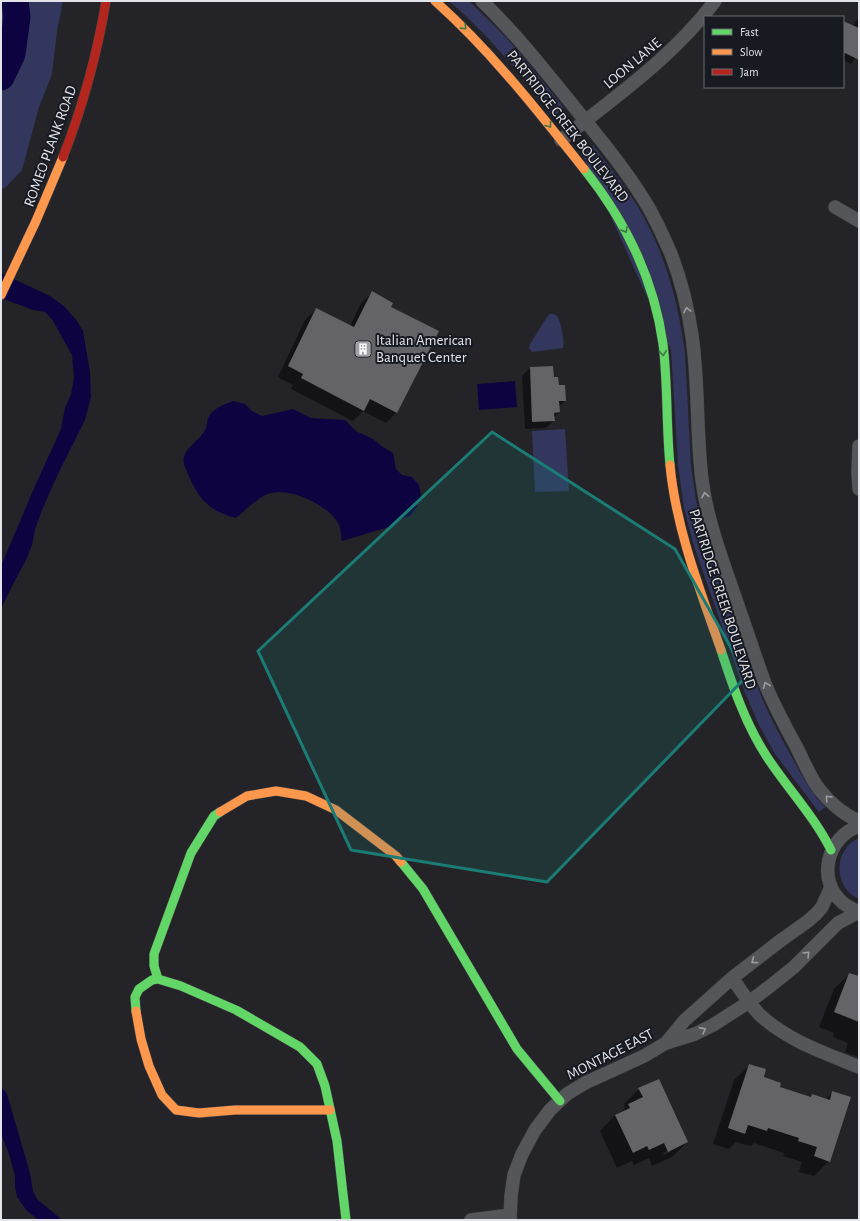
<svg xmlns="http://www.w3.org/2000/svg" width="860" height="1221" font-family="'Alegreya Sans',sans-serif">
<rect width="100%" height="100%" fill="#242428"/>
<path fill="#33375e" d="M1 1H63L57 31 52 74 39 107 22 170 6 187 1 189Z
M449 1H469L503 34 519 52 564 108 553 117C521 75 489 35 449 1Z
M593 145C608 166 625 185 638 207 665 252 678 301 685 353L691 466 696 500 708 545 761 696C769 715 779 734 789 752 800 772 809 791 825 807L819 812 775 754 759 725 745 693 693 543 684 508 678 464 671 350 583 155Z
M550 314C553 314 555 314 557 316 561 321 565 343 563 348L532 352 529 348 530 344 547 317Z
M565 429 569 491 535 492 532 431Z
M859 838V899C833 888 833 849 859 838Z"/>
<path fill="#0e0341" d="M1 273 50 296 65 307 77 321 83 331 90 372 91 397 85 420 58 474 42 510 35 530 32 545 26 560 12 586 1 609V566L35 486 61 429 65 408 71 394 74 378 72 355 53 321 45 312 33 310 1 298Z
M515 381 517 407 479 410 477 384Z
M233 401 245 404 252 411 262 416 293 409 311 418 345 420 356 431 373 439 383 447 393 453 396 469 402 475 412 477 419 485 421 496 416 508 410 516 398 520 389 527 342 541C341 536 341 528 338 523 327 504 287 485 265 495 255 501 245 510 236 518 209 511 199 500 188 474 186 469 182 463 184 457 187 446 200 440 205 430 207 427 207 422 208 418 213 408 223 405 233 401Z
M1 1087 7 1094 30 1173 33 1191 37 1199 62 1220H39L27 1211 17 1197 15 1187V1176L9 1154 1 1134Z"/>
<path fill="#0007" fill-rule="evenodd" d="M859 18V54L851 64 843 60V22L853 26 855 22Z
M372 293 390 307 397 412 386 423 363 411 353 421 291 389 293 385 278 377 305 320 316 309 350 326 361 303Z
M530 368 553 378 565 401 558 407 559 412 554 417V420L546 428 525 429 522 376Z
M849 974 859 977V1057L845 1052 848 1043 833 1037 834 1033 819 1027 834 989Z
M750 1065 762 1078 779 1087 810 1097 812 1095 826 1099 833 1092 829 1161 814 1176 799 1172 802 1162 783 1156 784 1153 754 1143 751 1146 736 1142 729 1149 713 1144 734 1080Z
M639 1089 687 1142 672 1157 652 1166 649 1158 634 1165 632 1161 617 1168 600 1131 615 1115 620 1113 625 1108 624 1104ZM670 1150V1152L664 1155 663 1153Z"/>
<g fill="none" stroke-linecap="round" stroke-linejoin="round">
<path stroke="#0e0341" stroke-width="27" d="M1 77 12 54 17 17 15 1"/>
</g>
<path fill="#646468" d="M843 21 859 28V60L843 52Z
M372 291 393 303 391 307 439 331 397 413 370 399 364 411 301 378 303 374 288 366 316 308 354 327Z
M553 366 554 377H558L559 385H565L566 401H559L560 412 554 413 555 421 532 422 530 367Z
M849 973 859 976V1022L834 1012Z
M749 1064 766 1069 764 1077 781 1083 780 1087 811 1097 812 1094 830 1100 832 1091 851 1097 830 1162 814 1156 817 1147 798 1141 799 1138 768 1128 767 1131 748 1125 745 1134 728 1128Z
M659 1079 688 1142 668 1152 664 1143 649 1150 647 1146 633 1153 615 1115 630 1108 628 1104 643 1097 638 1088Z"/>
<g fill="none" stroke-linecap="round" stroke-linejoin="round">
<defs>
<path id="street" d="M482 1C515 33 542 67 571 103 596 134 623 166 644 200 655 217 663 236 671 254 681 280 688 308 692 336 699 383 696 432 702 480 707 520 722 559 735 597 745 625 754 653 764 681 773 704 785 726 797 748 804 762 810 777 819 789 829 802 844 815 859 821
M561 140C615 97 673 57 715 1
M835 207 859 221
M859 446 858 472 859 489
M859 826C827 837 816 880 843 903 848 907 853 909 859 912
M732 978C741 990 749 1004 760 1015 788 1041 825 1053 859 1067
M666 1043 684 1021 732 978 780 941 808 921 816 914 822 907 831 887
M471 1220 510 1215
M510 1220 511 1196 514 1175 522 1154 535 1130 550 1110 567 1094 585 1083 644 1056 666 1043 695 1034 713 1025 749 1002 769 987 794 967 838 923 859 912"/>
<path id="fast" d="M584 169C624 219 654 279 663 344 668 384 666 425 670 465
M721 650C733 687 746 725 767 757 788 789 814 816 831 850
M401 862 423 889 517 1049 560 1101
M158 979 154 966V954L191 853 214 816 220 812
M136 1011 135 997 139 989 152 980 158 979 181 986 236 1010 300 1047 317 1064 325 1086 337 1141 346 1220"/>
<path id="slow" d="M435 1C491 51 537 110 584 169
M1 295 36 221 63 157
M670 465C676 529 700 590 721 650
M220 812 247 796 276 791 306 796 336 810 396 856 401 862
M136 1011 141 1039 149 1066 162 1095 176 1110 199 1113 235 1110H330"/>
<path id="jam" d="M63 157C83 106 97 55 106 1"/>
</defs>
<use href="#street" stroke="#414144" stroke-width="14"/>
<use href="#fast" stroke="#414144" stroke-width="10"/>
<use href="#slow" stroke="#414144" stroke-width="10"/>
<use href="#jam" stroke="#414144" stroke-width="10"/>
<use href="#street" stroke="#55565a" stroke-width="13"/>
<use href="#fast" stroke="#63d668" stroke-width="9"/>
<use href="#slow" stroke="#ff974d" stroke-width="9"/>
<use href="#jam" stroke="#b3261e" stroke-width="9"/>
</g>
<defs><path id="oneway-chevron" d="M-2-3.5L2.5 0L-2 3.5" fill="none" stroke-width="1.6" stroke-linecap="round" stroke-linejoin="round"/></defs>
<g stroke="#3e7844">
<use href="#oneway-chevron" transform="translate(464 27) rotate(44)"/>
<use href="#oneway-chevron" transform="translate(549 125) rotate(52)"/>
<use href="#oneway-chevron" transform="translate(625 230) rotate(61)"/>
<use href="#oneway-chevron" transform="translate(663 353) rotate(84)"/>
</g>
<g stroke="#9c9da2">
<use href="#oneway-chevron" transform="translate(687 310) rotate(-102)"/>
<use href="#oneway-chevron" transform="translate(705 495) rotate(-101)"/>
<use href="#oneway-chevron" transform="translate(766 685) rotate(-112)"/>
<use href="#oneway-chevron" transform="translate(828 798) rotate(-133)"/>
<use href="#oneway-chevron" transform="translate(807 954) rotate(-45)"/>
<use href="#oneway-chevron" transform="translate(754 961) rotate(143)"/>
<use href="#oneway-chevron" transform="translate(703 1030) rotate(-29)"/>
</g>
<path fill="#1a7c74" fill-opacity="0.2" stroke="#1a7c74" stroke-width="3" stroke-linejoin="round" d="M492 432 675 549 747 676 547 882 351 850 258 651Z"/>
<defs>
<symbol id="building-square" viewBox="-11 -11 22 22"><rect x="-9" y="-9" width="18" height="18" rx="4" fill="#a0a1a6" stroke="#181a21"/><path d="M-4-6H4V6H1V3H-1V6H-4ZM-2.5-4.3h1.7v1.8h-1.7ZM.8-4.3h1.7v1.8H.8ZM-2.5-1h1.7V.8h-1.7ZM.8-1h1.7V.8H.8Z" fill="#fff"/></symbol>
</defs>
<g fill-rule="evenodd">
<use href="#building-square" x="353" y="339" width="20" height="20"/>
</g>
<g text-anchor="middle" stroke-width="4" stroke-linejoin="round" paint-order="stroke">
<g font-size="15" fill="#e3e4ea" stroke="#181a21">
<text transform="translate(632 63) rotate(-40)" y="5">LOON LANE</text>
<text transform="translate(568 126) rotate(52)" y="5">PARTRIDGE CREEK BOULEVARD</text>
<text transform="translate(50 146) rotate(-70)" y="5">ROMEO PLANK ROAD</text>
<text transform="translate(723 599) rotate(72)" y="5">PARTRIDGE CREEK BOULEVARD</text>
<text transform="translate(610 1054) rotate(-27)" y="5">MONTAGE EAST</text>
</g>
<g font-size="15" fill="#e3e4ea" stroke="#181a21" text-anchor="start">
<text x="376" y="345">Italian American<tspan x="376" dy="17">Banquet Center</tspan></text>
</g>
</g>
<rect width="860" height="1221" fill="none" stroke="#e3e4ea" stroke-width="4"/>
<rect x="704" y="16" width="140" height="72" fill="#181a21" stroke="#696b71"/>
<rect x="712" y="29" width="20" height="6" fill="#63d668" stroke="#696b71"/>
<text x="740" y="36" font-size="12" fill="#e3e4ea">Fast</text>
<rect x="712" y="49" width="20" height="6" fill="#ff974d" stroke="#696b71"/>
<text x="740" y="56" font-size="12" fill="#e3e4ea">Slow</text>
<rect x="712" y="69" width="20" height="6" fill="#b3261e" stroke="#696b71"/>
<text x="740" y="76" font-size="12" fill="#e3e4ea">Jam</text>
</svg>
